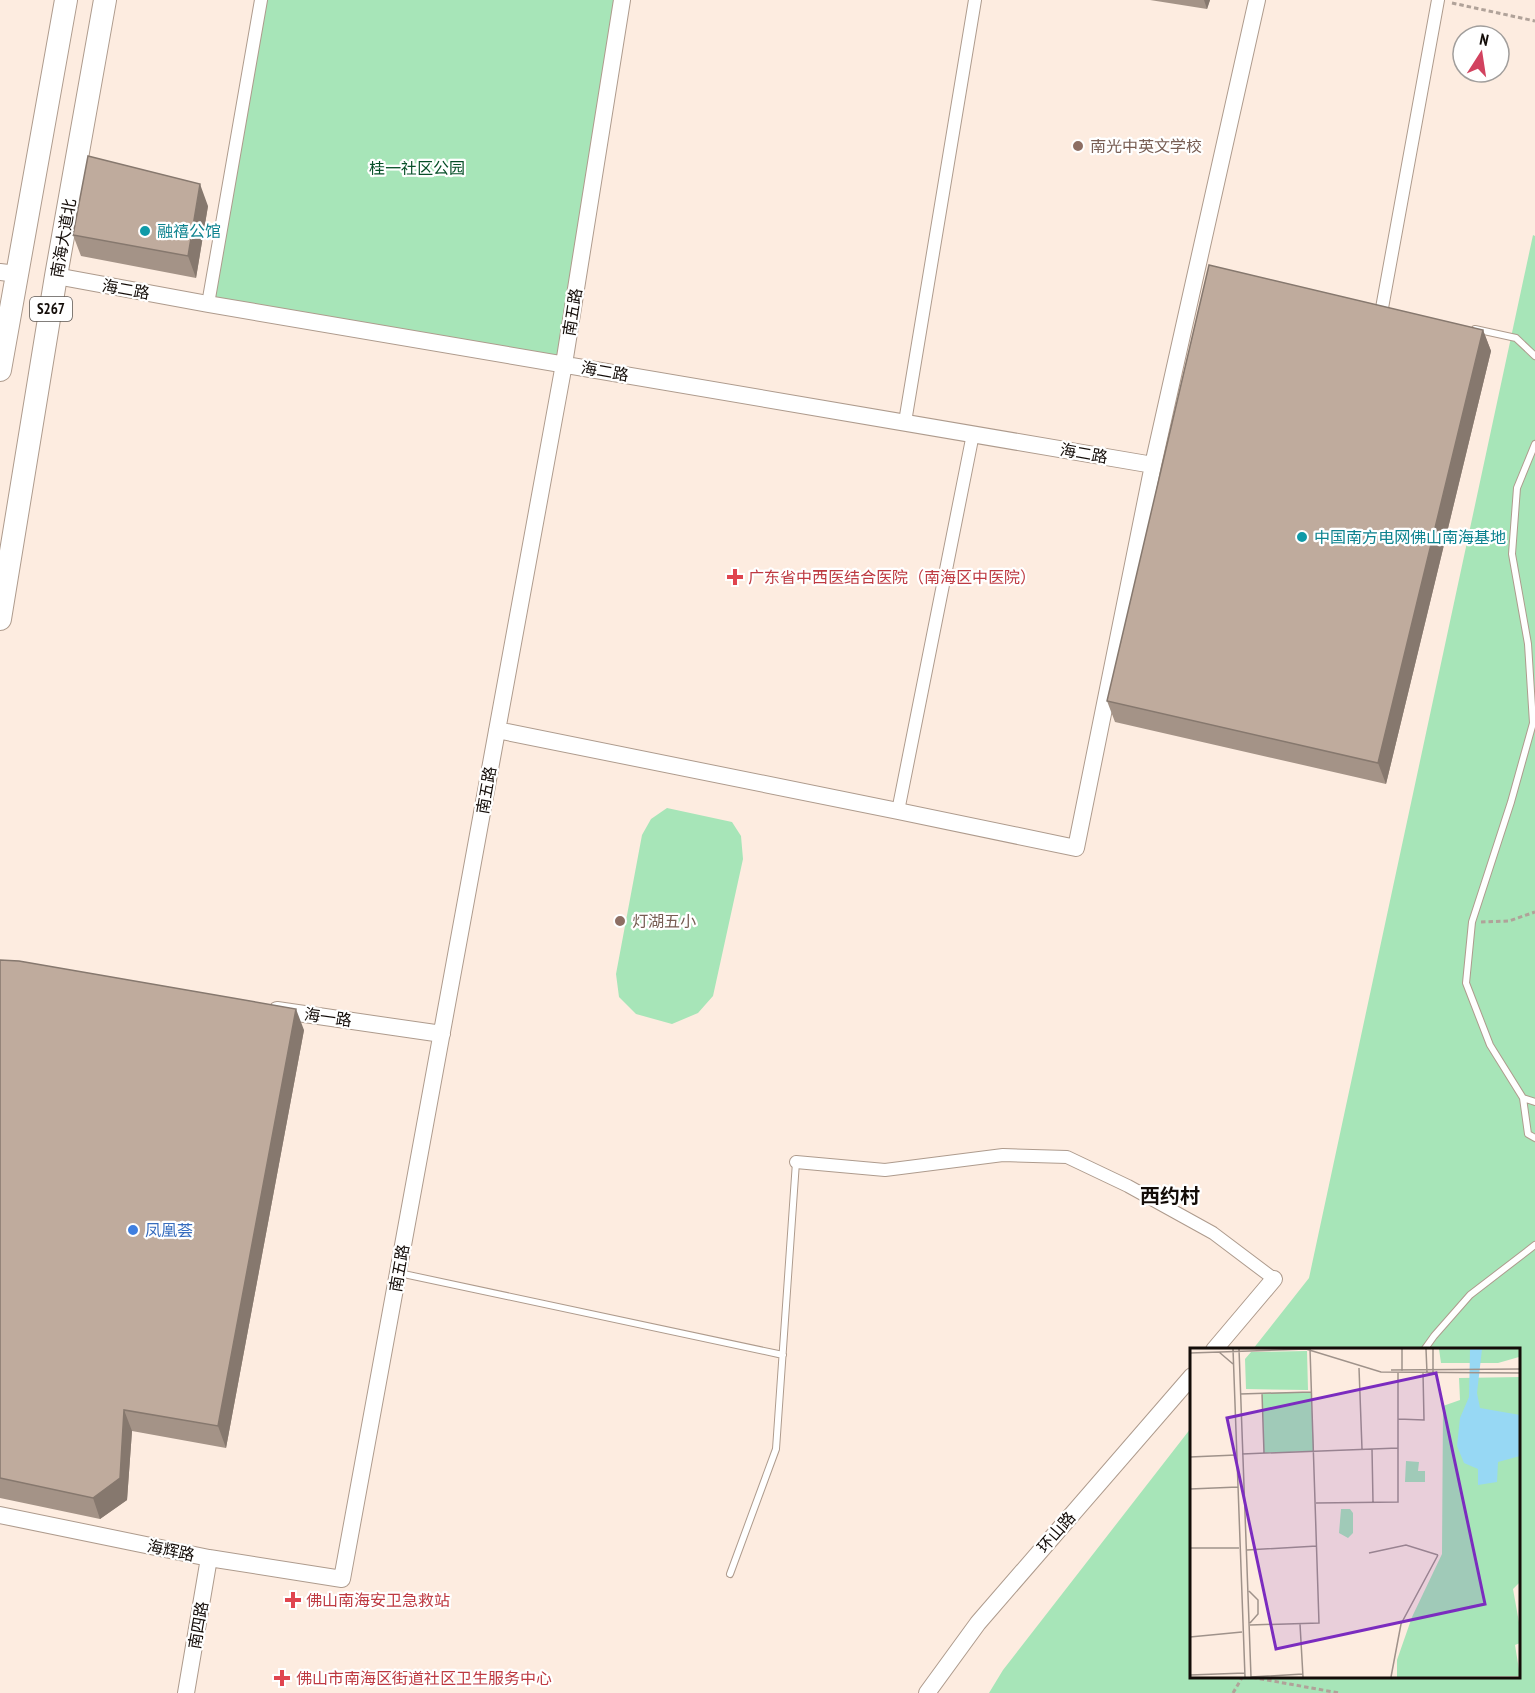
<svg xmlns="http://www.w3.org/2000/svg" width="1535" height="1693" font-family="'PT Sans Narrow','Noto Sans SC',sans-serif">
<rect width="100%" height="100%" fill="#fdece0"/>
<path fill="#a7e5b8" d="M261 0H622L564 364 208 304Z
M1533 235 1535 236V1693H989L1003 1670 1191 1428 1192 1676H1518V1350L1253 1349 1309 1278Z
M667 808 732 822 741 836 743 859 713 996 698 1013 672 1024 636 1014 619 997 616 974 642 835 651 819Z"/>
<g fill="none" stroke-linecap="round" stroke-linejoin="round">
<defs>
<path id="lane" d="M1475 329 1516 338 1535 356
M1535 444 1517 488 1512 554 1528 644 1533 723 1511 802 1472 922 1466 983 1490 1045 1523 1098 1535 1102
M1523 1098 1528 1134 1535 1138
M399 1273 783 1355
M1424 1350 1434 1336 1470 1295 1535 1245
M730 1574 776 1449 796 1162"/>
<path id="street" d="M208 304 261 0
M1382 308 1438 0
M905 422 975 0
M898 811 973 434
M796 1162 885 1170 1003 1155 1067 1157 1128 1186 1213 1233 1274 1279"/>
<path id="secondary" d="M0 272 17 274
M56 276 208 304 1153 465
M497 730 898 811 1076 848 1153 465 1257 0
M277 1010 442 1034
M1214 1350 1274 1279
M0 1515 209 1558 342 1579 564 364 622 0
M186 1693 209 1558
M927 1693 978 1623 1192 1376"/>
<path id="highway" d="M0 370 66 0
M0 619 56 276 105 0"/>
</defs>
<use href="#lane" stroke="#ae9b8d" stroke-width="8"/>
<use href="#street" stroke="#ae9b8d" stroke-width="14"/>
<use href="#secondary" stroke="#ae9b8d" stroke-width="18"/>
<use href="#highway" stroke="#ae9b8d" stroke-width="24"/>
<path stroke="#b0a299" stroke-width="3" stroke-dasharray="4.5 3" stroke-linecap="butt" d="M1452 3 1535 21
M1481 922 1509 921 1535 912
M1245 1676 1339 1693
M1233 1693 1243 1676"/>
<use href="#lane" stroke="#fff" stroke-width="6"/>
<use href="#street" stroke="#fff" stroke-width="12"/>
<use href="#secondary" stroke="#fff" stroke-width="16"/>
<use href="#highway" stroke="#fff" stroke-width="22"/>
</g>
<path fill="#a49387" d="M1150 0H1210L1207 9Z
M208 206 196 278 81 256 73 235Z
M1483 330 1491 351 1386 784 1115 722 1107 701Z
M0 960 304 1030 226 1448 132 1431 127 1500 100 1519 0 1498Z"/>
<path fill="#86786e" d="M1204 0H1210L1207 9Z
M200 184 208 206 196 278 188 256Z
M1483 330 1491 351 1386 784 1378 763Z
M296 1009 304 1030 226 1448 218 1426Z
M124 1410 132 1431 127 1500 100 1519 93 1498Z"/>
<path fill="#bfab9d" stroke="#86786e" stroke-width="1.5" d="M88 156 200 184 188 256 73 235Z
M1209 265 1483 330 1378 763 1107 701Z
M0 960 19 961 296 1009 218 1426 124 1410 120 1478 93 1498 0 1478Z"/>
<g fill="#8d6e63" stroke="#fff" stroke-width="2">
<circle cx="1078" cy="146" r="6"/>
<circle cx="620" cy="921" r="6"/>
</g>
<g fill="#0f9aa8" stroke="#fff" stroke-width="2">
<circle cx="145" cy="231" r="6"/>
<circle cx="1302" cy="537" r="6"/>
</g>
<g fill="#e0444e" stroke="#fff" stroke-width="2">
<path d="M732 568h6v6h6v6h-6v6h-6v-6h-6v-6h6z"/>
<path d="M290 1591h6v6h6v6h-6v6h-6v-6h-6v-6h6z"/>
<path d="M279 1669h6v6h6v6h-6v6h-6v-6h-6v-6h6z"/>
</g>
<circle fill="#3f7fe0" stroke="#fff" stroke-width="2" cx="133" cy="1230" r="6"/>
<g text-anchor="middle" stroke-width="4.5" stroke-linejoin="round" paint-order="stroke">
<rect fill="#fff" stroke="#5a5552" stroke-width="1.5" x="30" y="297" width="42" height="24" rx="4.5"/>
<g font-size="15" font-weight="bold" fill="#130c08">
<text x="51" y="314">S267</text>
</g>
<g font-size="16" fill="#785e54" stroke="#fff" text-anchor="start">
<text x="1090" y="152">南光中英文学校</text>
<text x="632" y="927">灯湖五小</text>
</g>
<g font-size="16" fill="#074f28" stroke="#fff">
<text x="417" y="174">桂一社区公园</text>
</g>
<g font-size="16" fill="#0d838f" stroke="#fff" text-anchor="start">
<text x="157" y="237">融禧公馆</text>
<text x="1314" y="543">中国南方电网佛山南海基地</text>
</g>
<g font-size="16" fill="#130c08" stroke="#fff">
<text transform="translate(63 238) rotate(-80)" y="6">南海大道北</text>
<text transform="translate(126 289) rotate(10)" y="6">海二路</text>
<text transform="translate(572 312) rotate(-81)" y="6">南五路</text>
<text transform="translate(605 371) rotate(10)" y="6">海二路</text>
<text transform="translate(1084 453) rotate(10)" y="6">海二路</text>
<text transform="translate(486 790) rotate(-80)" y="6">南五路</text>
<text transform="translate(328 1017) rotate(8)" y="6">海一路</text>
<text transform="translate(399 1268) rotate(-80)" y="6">南五路</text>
<text transform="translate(1056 1532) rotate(-49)" y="6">环山路</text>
<text transform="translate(171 1550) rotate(12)" y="6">海辉路</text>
<text transform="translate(198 1625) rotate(-80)" y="6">南四路</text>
</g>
<g font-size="16" fill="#be3a42" stroke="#fff" text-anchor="start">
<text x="748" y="583">广东省中西医结合医院（南海区中医院）</text>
<text x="306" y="1606">佛山南海安卫急救站</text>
<text x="296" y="1684">佛山市南海区街道社区卫生服务中心</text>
</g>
<g font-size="16" fill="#366cbe" stroke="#fff" text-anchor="start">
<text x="145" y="1236">凤凰荟</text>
</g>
<g font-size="20" font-weight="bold" fill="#130c08" stroke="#fff">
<text x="1170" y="1203">西约村</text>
</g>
</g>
<g transform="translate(1190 1348)">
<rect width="330" height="330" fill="#fdece0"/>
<path d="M249 1H330L329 9 308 15H251ZM117 3 118 42 56 41 55 11 61 4ZM330 29V234L323 241 330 280V295L325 297 330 328 207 329V312L222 269 252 206 253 58 270 52 269 30ZM121 44 124 103 74 105 72 45ZM216 113 229 114 228 123H235V134H215ZM151 161H160L163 165V185L158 190 149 185Z" fill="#a7e5b8"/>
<path d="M280 1H292L287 45 290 60 330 67V108L308 114 307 134 288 137V121L274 115 267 98 270 70 279 49Z" fill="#97d8f4"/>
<path fill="none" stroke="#9f928a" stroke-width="1.5" d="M43 1 55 329M49 1 61 329M212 1V23M236 1 237 25M29 4 43 16M0 5 116 1 191 24 330 25M169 20 172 101M201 22 330 21M243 25V1M72 45 74 105M50 46 121 44M208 71 234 72 233 25M182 101 183 154M52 106 208 100M0 109 46 107M0 141 48 139M126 155 208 154V25M0 200H49M57 202 127 198M179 205 216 197 248 207M59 243 68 252V266L60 275M110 276 113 329M60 277 129 275 120 1M0 289 52 284M0 327 55 325M61 329 113 326M201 329 211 276 248 207"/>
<path fill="#7b2cbf" fill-opacity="0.15" stroke="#7b2cbf" stroke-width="3" d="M246 25 295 256 86 301 37 70Z"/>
<rect width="330" height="330" fill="none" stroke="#130c08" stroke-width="3"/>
</g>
<g transform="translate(1481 54) rotate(12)"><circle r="28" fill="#ffffff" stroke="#a19e9c" stroke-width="1.5"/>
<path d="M0-4.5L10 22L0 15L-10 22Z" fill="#d2425f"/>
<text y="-9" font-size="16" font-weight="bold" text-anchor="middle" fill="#130c08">N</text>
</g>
</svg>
